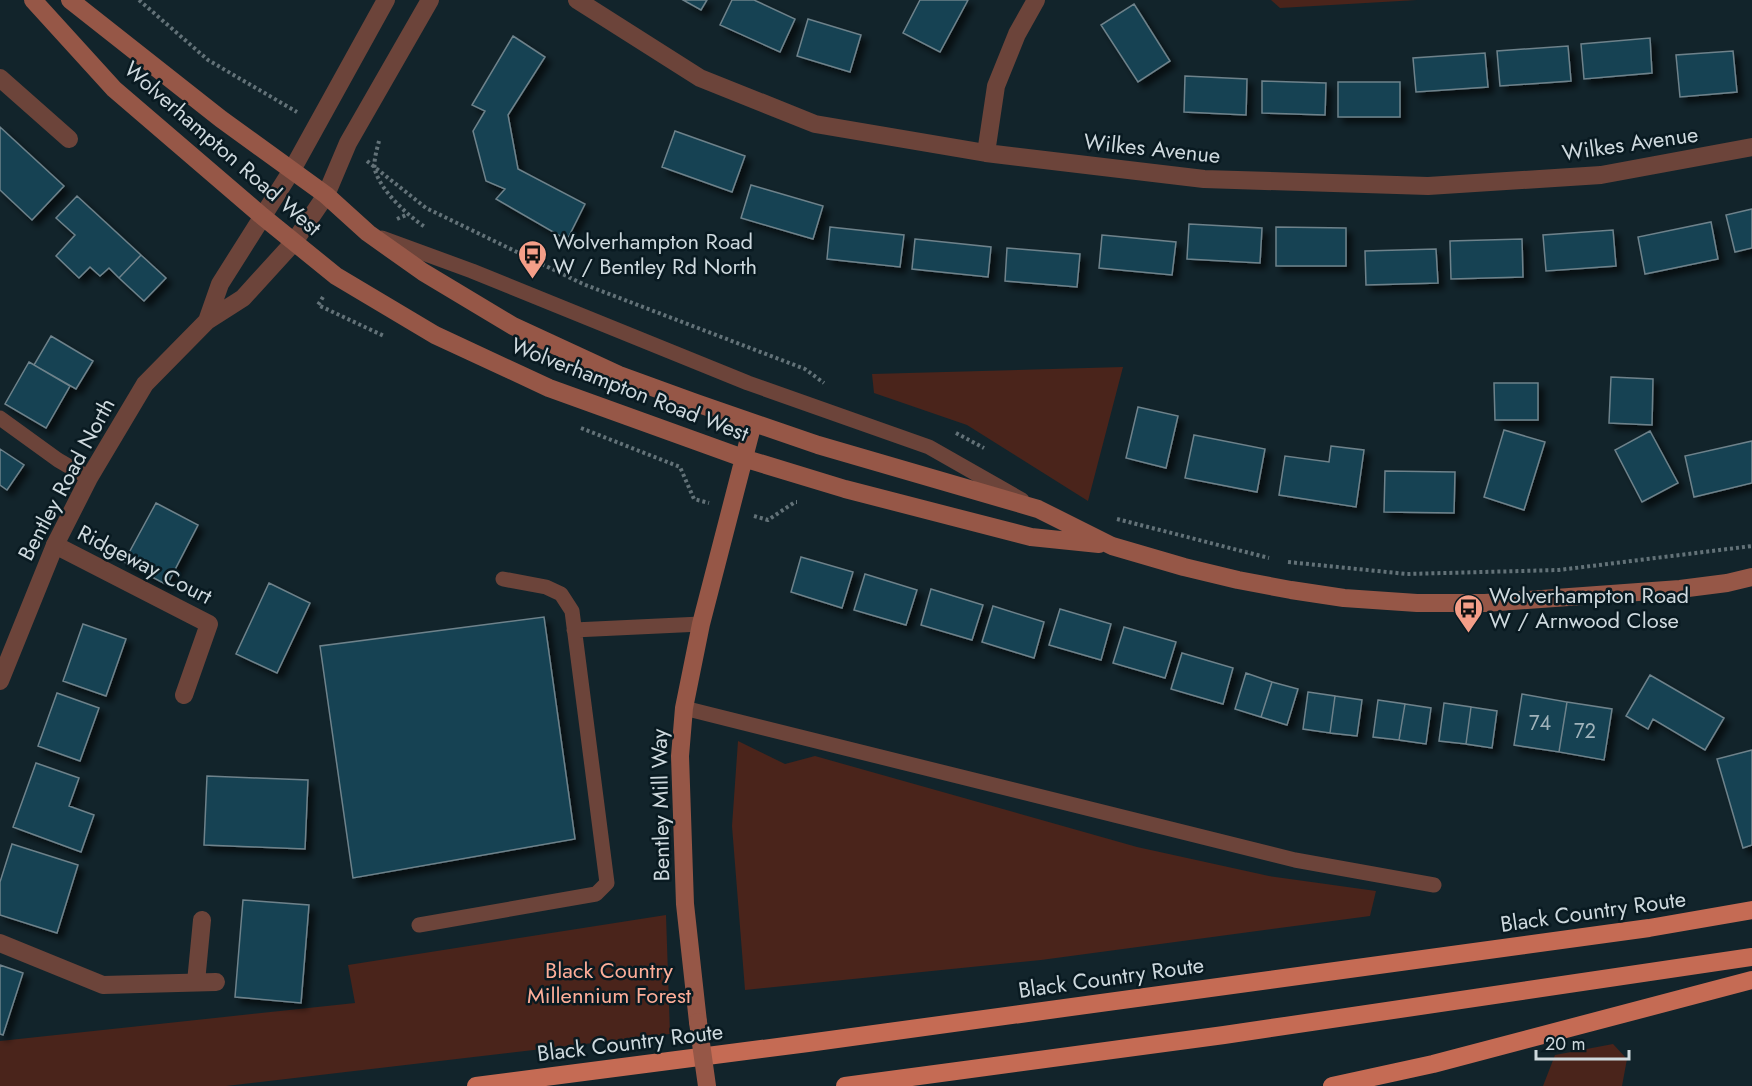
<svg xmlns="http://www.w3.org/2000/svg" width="1752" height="1086" font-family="Jost,sans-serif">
<defs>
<filter id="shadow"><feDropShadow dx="5.5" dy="5.5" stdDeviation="3" flood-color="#0009"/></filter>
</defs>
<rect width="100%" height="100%" fill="#12242b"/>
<path fill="#4a241b" d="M1271 0H1417L1280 8Z
M1123 367 1088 501 967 425 874 393 872 374Z
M738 741 785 764 815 756 1137 847 1269 876 1376 891 1370 916 1041 960 745 990 732 826Z
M666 915 670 1034 226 1086H0V1041L355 1003 348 965Z
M1613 1044 1627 1059 1622 1086H1543L1555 1055Z"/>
<path fill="#154252" stroke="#6e828b" stroke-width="1.5" filter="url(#shadow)" d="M683 0H707L701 10Z
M732 0H754L795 19 780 52 720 25Z
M920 0H968L940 52 903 33Z
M1134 4 1170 61 1138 82 1101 25Z
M808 19 861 35 850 72 797 56Z
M513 36 545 57 508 115 518 169 585 204 567 240 496 199 505 189 486 181 473 131 485 111 472 105Z
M1650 38 1652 73 1584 79 1581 44Z
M1568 46 1571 81 1500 86 1497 51Z
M1733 51 1737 92 1680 97 1676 55Z
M1485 53 1488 87 1416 92 1413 58Z
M1185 76 1247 79 1246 115 1184 112Z
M1262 81 1326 83 1325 115 1262 113Z
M1338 82H1400V117H1338Z
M0 127 64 186 32 220 0 190Z
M675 131 745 156 732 192 662 167Z
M751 185 823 206 813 239 741 218Z
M77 196 141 255 119 278 109 268 100 276 90 267 79 278 56 256 75 235 56 218Z
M1752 209V248L1735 252 1726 215Z
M1711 222 1718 259 1645 274 1638 237Z
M1189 224 1262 228 1260 263 1187 259Z
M830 227 904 235 900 267 827 259Z
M1276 227 1346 228V266H1276Z
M1613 230 1616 266 1546 271 1543 235Z
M1102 235 1176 242 1172 275 1099 268Z
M915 239 991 247 988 277 912 269Z
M1522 239 1523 277 1451 279 1450 241Z
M1007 248 1080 254 1077 287 1005 281Z
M1436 249 1438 283 1366 285 1365 251Z
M141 255 166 278 144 301 119 278Z
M51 336 93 361 76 389 34 365Z
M29 362 70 386 46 428 5 404Z
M1611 377 1653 379 1652 425 1609 423Z
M1494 383H1538V420H1495Z
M1138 407 1178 416 1166 468 1126 458Z
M1504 430 1545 442 1524 510 1484 497Z
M1650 431 1678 483 1642 502 1615 450Z
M1194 435 1265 449 1257 492 1185 478Z
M1752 441V483L1694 497 1685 456Z
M1331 446 1364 450 1356 507 1279 495 1285 456 1329 462Z
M0 449 24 465 7 490 0 485Z
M1385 471 1455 472 1454 513 1384 512Z
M156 503 198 525 167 585 124 562Z
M801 557 853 572 842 608 791 592Z
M865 574 917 590 906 625 854 610Z
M269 583 310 603 277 673 236 654Z
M931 589 983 605 972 640 921 625Z
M993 606 1044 622 1034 658 982 642Z
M1060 609 1111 624 1101 660 1049 645Z
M544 617 575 839 353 878 320 646Z
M83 624 126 639 106 696 63 681Z
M1124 627 1176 642 1165 678 1113 663Z
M1182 653 1233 668 1223 704 1171 689Z
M1246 673 1272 682 1261 717 1235 709Z
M1650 675 1724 718 1705 750 1653 719 1648 729 1626 716Z
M1272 682 1298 689 1287 725 1261 717Z
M1308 692 1335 696 1330 733 1303 729Z
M57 693 99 708 80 761 38 746Z
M1522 694 1567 702 1559 752 1514 745Z
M1335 696 1362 700 1357 736 1330 733Z
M1378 700 1405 704 1399 740 1373 737Z
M1567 702 1612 709 1604 760 1559 752Z
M1444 703 1471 707 1466 744 1439 741Z
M1405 704 1431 708 1426 744 1399 740Z
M1471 707 1497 711 1492 748 1466 744Z
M1752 750V845L1743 848 1717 759Z
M36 763 79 778 69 806 94 815 81 852 13 827Z
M207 776 308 780 305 849 204 845Z
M12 844 78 865 57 933 0 915V882Z
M243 900 309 905 301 1003 235 997Z
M0 965 23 973 3 1035 0 1034Z"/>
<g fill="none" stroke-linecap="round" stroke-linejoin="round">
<path stroke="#637278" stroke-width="4" stroke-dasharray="3 3" stroke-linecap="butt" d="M139 0 208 60 297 112
M379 141C377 149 373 162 375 170 381 191 407 215 425 227
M367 161 426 208 583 284 805 369 824 383
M397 219 406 215
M323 297 318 305 384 336
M581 428 680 467 694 499 709 503
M956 433 984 448
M754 516 768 520 795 502H797
M1117 519 1269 558
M1288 562 1407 574 1559 570 1752 546"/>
<path stroke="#6c443a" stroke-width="15" d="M382 238 472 271 748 383 929 447 1022 500
M0 418 58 460 89 478
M574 630 701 624
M684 708 1295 860 1434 885
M419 925 596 894 607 883 572 611 561 594 546 587 503 579"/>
<path stroke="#6c443a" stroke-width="18" d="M577 0 700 78 815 124 986 153 1204 179 1428 186 1601 175 1752 147
M0 78 69 139
M986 153 996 86 1017 34 1036 0
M55 545 209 624 184 695
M0 943 103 985 216 982
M196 982 202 920"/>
<path stroke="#6c443a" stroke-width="18" d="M207 321 220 284 292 170 386 0
M0 681 55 545 89 478 145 384 207 321 243 298 294 242 326 195 348 143 430 0"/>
<path stroke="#965747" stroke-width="18" d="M33 0 114 89 262 216 336 276 435 335 549 388 743 458 845 489 1031 537 1099 544
M70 0 221 119 326 195 368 233 423 272 513 326 619 375 696 403 818 445 1038 509 1112 546 1184 567 1238 580 1291 590 1344 598 1417 603H1485L1680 589 1727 583 1752 577
M698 1022 685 904 680 756 684 708 701 624 753 423"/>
<path stroke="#c56b54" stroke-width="18" d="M476 1086 808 1043 1649 928 1752 910
M845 1086 1224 1035 1752 957
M1332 1086 1433 1064 1752 980"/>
<path stroke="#965747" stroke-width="18" d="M698 1022 707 1086"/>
</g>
<defs>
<symbol id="bus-pin" viewBox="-11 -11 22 30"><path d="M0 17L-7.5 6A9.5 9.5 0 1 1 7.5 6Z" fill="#f49e88" stroke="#091a21"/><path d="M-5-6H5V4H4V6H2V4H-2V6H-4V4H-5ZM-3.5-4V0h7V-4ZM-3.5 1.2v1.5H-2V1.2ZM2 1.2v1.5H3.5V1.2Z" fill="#111"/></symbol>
</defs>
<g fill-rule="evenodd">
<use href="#bus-pin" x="516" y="238" width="33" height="45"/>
<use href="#bus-pin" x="1452" y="592" width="33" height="45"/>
</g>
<g text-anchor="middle" stroke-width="5" stroke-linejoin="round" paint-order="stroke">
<g font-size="20" fill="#a0b3bb">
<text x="1540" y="730">74</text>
<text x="1585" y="738">72</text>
</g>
<g font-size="22" fill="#ced9de" stroke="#091a21">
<text transform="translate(1630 143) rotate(-8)" y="8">Wilkes Avenue</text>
<text transform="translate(223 148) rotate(41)" y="8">Wolverhampton Road West</text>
<text transform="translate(1152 148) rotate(6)" y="8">Wilkes Avenue</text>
<text transform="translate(630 389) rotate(21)" y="8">Wolverhampton Road West</text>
<text transform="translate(66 479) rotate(-62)" y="8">Bentley Road North</text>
<text transform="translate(145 564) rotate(27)" y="8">Ridgeway Court</text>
<text transform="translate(660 805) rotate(-91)" y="8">Bentley Mill Way</text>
<text transform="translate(1593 911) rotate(-8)" y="8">Black Country Route</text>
<text transform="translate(1111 977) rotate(-8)" y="8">Black Country Route</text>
<text transform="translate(630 1042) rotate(-7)" y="8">Black Country Route</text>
</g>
<g font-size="22" fill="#ced9de" stroke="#091a21" text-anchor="start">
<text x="553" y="249">Wolverhampton Road<tspan x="553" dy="25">W / Bentley Rd North</tspan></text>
<text x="1489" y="603">Wolverhampton Road<tspan x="1489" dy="25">W / Arnwood Close</tspan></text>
</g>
<g font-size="22" fill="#feae99" stroke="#091a21">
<text x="609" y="978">Black Country<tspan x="609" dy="25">Millennium Forest</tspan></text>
</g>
</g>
<path d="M1536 1050v9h93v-9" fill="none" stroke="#ced9de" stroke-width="3"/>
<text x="1545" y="1050" font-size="18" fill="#ced9de" stroke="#091a21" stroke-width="4.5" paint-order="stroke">20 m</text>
</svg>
